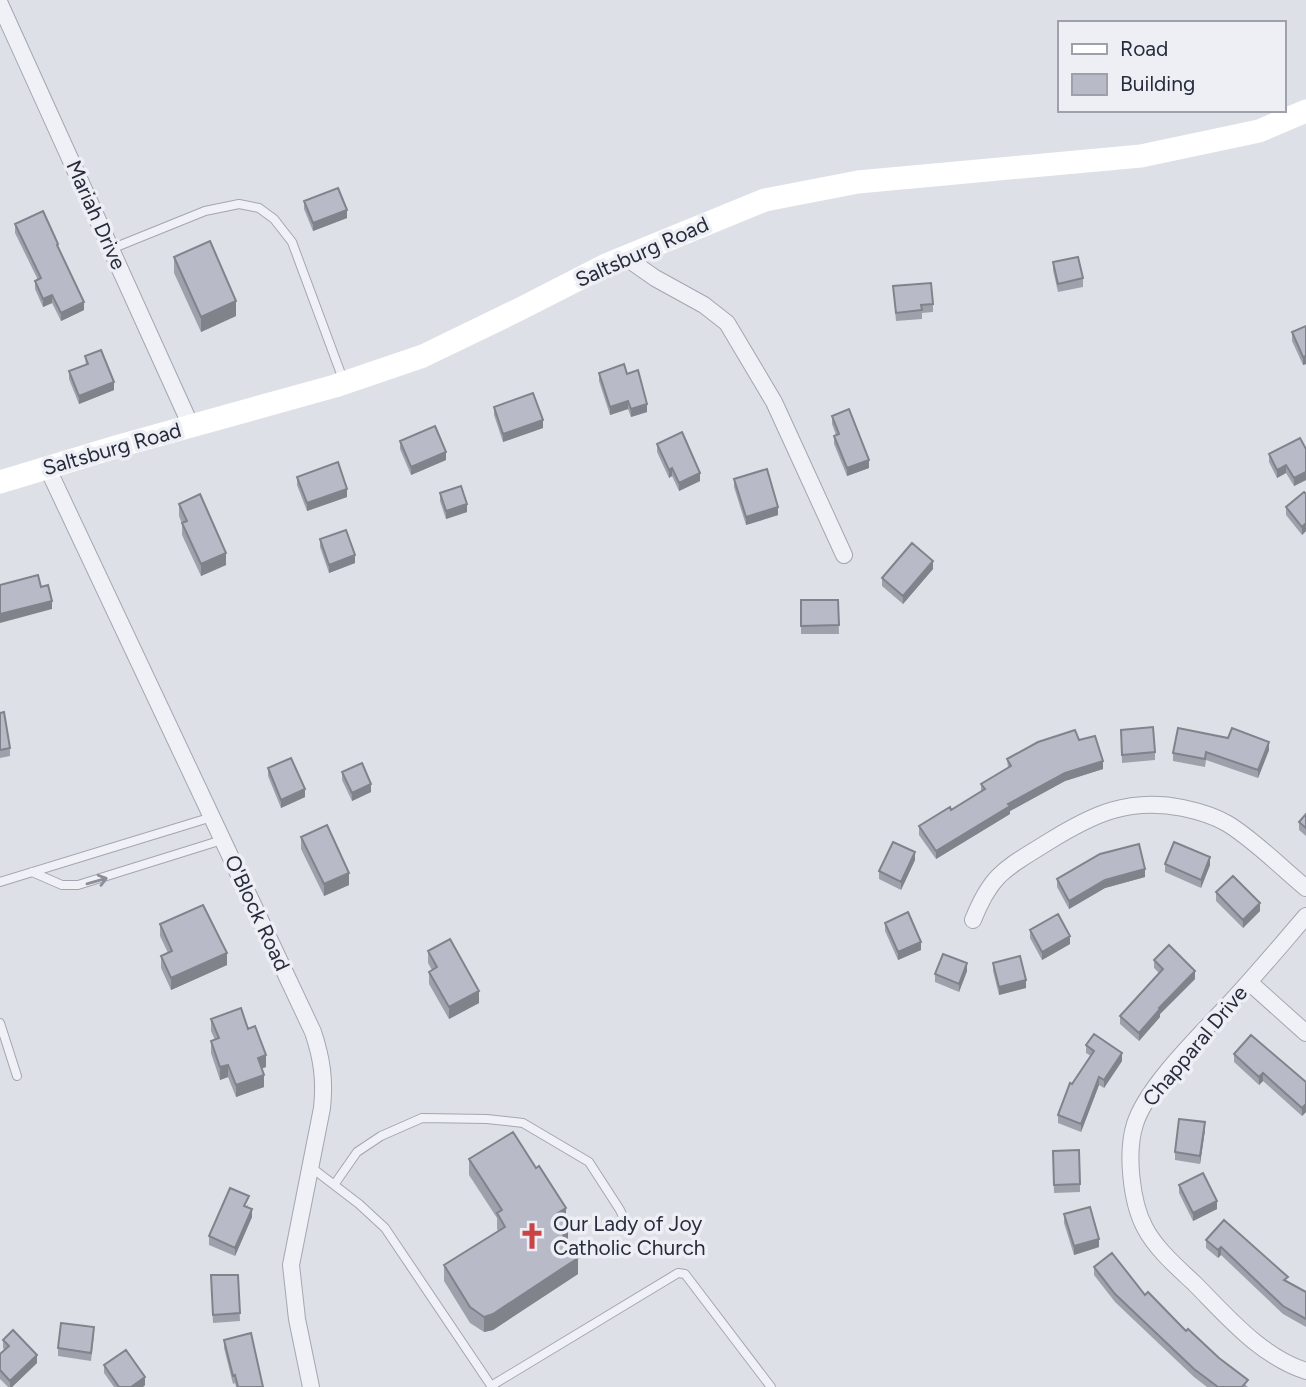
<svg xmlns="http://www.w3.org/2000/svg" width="1306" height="1387" font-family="Figtree,sans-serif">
<rect width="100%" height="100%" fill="#dee0e7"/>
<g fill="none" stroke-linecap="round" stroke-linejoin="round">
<defs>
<path id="service" d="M111 249 205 211 239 204 259 208 274 219 292 242 344 382
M32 872 62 885H78L222 840
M0 882 212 817
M0 1023 17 1076
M312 1168 359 1204 385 1228 492 1387
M334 1185 357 1152 381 1136 422 1118 487 1119 523 1123 589 1162 620 1210 630 1232
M491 1386 678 1273 685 1274 771 1387"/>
<path id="minor" d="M0 4 191 426
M625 257 655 278 704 305 727 323 774 402 844 555
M47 467 313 1032C322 1059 325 1080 322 1108L291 1265 297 1319 311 1387
M1306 916C1281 945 1256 975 1229 1004 1201 1034 1147 1086 1135 1124 1126 1152 1131 1202 1145 1228 1156 1249 1177 1267 1194 1283 1227 1316 1260 1356 1306 1371
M973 920C992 872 1007 868 1048 842 1093 814 1129 797 1183 808 1197 811 1215 816 1228 824 1254 840 1282 868 1306 888
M1249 982 1306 1033"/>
</defs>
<use href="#service" stroke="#a3a6b1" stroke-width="10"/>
<use href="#minor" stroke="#a3a6b1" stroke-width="18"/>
<use href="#service" stroke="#f0f1f6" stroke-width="8"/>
<use href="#minor" stroke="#f0f1f6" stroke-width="16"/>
<path stroke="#fff" stroke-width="23" d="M0 482 119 446 335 386 423 356 518 310 606 265 765 200 858 182 1141 156 1259 131 1306 111"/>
</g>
<path fill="#9ea1ab" d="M304 201 347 218 313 231 304 209Z
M15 224 58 248 84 310 61 321 52 303 43 307 35 289V281L38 280 15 233Z
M174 257 236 316 201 332 174 273Z
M1053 262 1083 278V287L1058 292 1053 270Z
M893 286 933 304V312L922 313V319L896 321Z
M1306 326V364L1303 365 1292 341V332Z
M85 356 114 390 79 404 69 379V371L86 365Z
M599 373 627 374 647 412 631 417 628 409 610 415 599 381Z
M494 407 543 428 503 442 494 415Z
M832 416 869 468 847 476 834 444V436L836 435 832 424Z
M400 441 446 460 411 475 400 449Z
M657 444 700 481 679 491 672 476 669 478 657 452Z
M1306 449V480L1294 486 1286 473 1277 478 1269 462V454Z
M297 477 347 497 307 511 297 485Z
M734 479 778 515 746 525 734 487Z
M440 493 467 512 446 519 440 501Z
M1306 494V531L1302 535 1286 515V507Z
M179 504 226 565 201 576 182 535V524L179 516Z
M320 539 355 563 329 573 320 547Z
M933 569 903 604 882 586V578Z
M801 600H838L839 634H801Z
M0 713 10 748V756L0 758Z
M1121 730 1155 752V760L1122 763Z
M1079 740 1103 769 1065 781 1010 811V814L936 859 919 835V826L951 810 981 791V784L1008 768 1007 759Z
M1269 750 1258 778 1206 760 1205 767 1173 761V753Z
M268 768 305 797 281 808 268 776Z
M342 772 371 792 352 801 342 780Z
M1306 814V836L1299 830V822Z
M301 837 349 885 324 896 301 849Z
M915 860 901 890 879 879V871Z
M1165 864 1210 865 1201 888 1165 872Z
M1145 877 1105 888 1069 909 1057 887V879Z
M1216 892 1260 911 1243 928 1216 901Z
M885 923 921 950 898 960 885 931Z
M160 924 227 965 171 990 161 968V956L168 953 160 936Z
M1030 930 1070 944 1042 960 1030 938Z
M428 951 479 1003 449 1019 429 984V972L432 970 428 963Z
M1154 960 1195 979 1160 1014V1017L1139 1041 1120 1024V1016L1159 973 1154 968Z
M993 963 1026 988 999 995 993 971Z
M967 971 959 992 935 982V974Z
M211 1019 248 1029 266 1067 262 1068 264 1087 236 1097 228 1077 220 1080 211 1053V1041L215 1040 211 1031Z
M1086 1045 1122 1061 1104 1088 1099 1085 1081 1132 1058 1123V1115L1072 1084 1091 1056 1086 1053Z
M1234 1054 1306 1082V1112L1302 1116 1263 1081 1259 1085 1234 1062Z
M1205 1130 1200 1164 1175 1160V1152Z
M1053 1151 1080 1184V1192L1054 1193Z
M469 1159 536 1168 566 1223 565 1224 568 1242 578 1274 493 1330 484 1332 470 1323 444 1281V1265L498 1231 497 1229V1218L469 1175Z
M1179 1185 1217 1209 1193 1221 1179 1193Z
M249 1204 247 1207 252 1217 235 1256 209 1245V1236Z
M1064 1214 1099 1247 1074 1255 1064 1223Z
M1206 1240 1306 1292V1327L1283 1314 1221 1255 1218 1258 1206 1248Z
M1094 1267 1145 1295 1186 1331 1248 1387H1207L1194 1377 1115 1302 1094 1275Z
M211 1275H238L240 1321 213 1323Z
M94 1335 91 1361 58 1356V1348Z
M3 1340 37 1363 12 1387H8L0 1379V1354L5 1350 3 1348Z
M224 1340 263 1387H236L235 1383 233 1384 224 1348Z
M104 1365 145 1385 143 1387H114L104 1373Z"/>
<path fill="#81838b" d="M347 210V218L313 231V223Z
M52 295V303L43 307V299Z
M236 301V316L201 332V317Z
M84 302V310L61 321V313Z
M1306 356V364L1303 365V357Z
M114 382V390L79 404V396Z
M628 401V409L610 415V407Z
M647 404V412L631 417V409Z
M543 420V428L503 442V434Z
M446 452V460L411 475V467Z
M869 460V468L847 476V468Z
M1286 465V473L1277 478V470Z
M672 468V476L669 478V470Z
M1306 472V480L1294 486V478Z
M700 473V481L679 491V483Z
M347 489V497L307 511V503Z
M467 504V512L446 519V511Z
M778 507V515L746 525V517Z
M1306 523V531L1302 535V527Z
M226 553V565L201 576V564Z
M355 555V563L329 573V565Z
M933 561V569L903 604V596Z
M52 601V609L0 623V614Z
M1269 742V750L1258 778V770Z
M1103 761V769L1065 781 1010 811V814L936 859V851L1008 804 1065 773Z
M371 784V792L352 801V793Z
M305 789V797L281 808V800Z
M915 852V860L901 890V882Z
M1210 857V865L1201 888V880Z
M1145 869V877L1105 888 1069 909V901L1105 880Z
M349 873V885L324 896V884Z
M1260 903V911L1243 928V920Z
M1070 936V944L1042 960V952Z
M921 942V950L898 960V952Z
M227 953V965L171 990V978Z
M967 963V971L959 992V984Z
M1195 971V979L1160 1014V1017L1139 1041V1033L1159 1008Z
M1026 980V988L999 995V987Z
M479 991V1003L449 1019V1007Z
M1122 1053V1061L1104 1088V1080Z
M266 1055V1067L258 1070V1058Z
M228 1065V1077L220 1080V1067Z
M1263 1073V1081L1259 1085V1077Z
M264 1075V1087L236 1097V1085Z
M1099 1077V1085L1081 1132V1124Z
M1306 1104V1112L1302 1116V1108Z
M1205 1122V1130L1200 1164V1156Z
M1217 1201V1209L1193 1221V1213Z
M566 1208V1223L558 1229V1213Z
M252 1209V1217L235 1256V1248Z
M568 1229V1245L562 1233Z
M1099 1239V1247L1074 1255V1246Z
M1221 1247V1255L1218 1258V1250Z
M578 1258V1274L493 1330 484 1332V1317Z
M37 1355V1363L12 1387H10V1381Z
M145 1377V1385L143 1387H131Z"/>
<path fill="#b8bbc7" stroke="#81838b" stroke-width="2" d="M338 188 347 210 313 223 304 201Z
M43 211 58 244 57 245 84 302 61 313 52 295 43 299 35 281 41 278 15 224Z
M210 241 236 301 201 317 174 257Z
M1078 257 1083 278 1058 284 1053 262Z
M931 283 933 304 921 305 922 310 896 313 893 286Z
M1306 326V356L1303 357 1292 332Z
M101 350 114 382 79 396 69 371 88 364 85 356Z
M624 364 627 374 638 370 647 404 631 409 628 401 610 407 599 373Z
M533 393 543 420 503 434 494 407Z
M849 409 869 460 847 468 834 436 839 434 832 416Z
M435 426 446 452 411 467 400 441Z
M682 432 700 473 679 483 672 468 669 470 657 444Z
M1300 438 1306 449V472L1294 478 1286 465 1277 470 1269 454Z
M338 462 347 489 307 503 297 477Z
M767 469 778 507 746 517 734 479Z
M461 486 467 504 446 511 440 493Z
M1304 492 1306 494V523L1302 527 1286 507Z
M200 494 226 553 201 564 182 523 187 521 179 504Z
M346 530 355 555 329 565 320 539Z
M912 543 933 561 903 596 882 578Z
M38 575 41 587 48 585 52 601 0 614V585Z
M801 600H838L839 625 801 626Z
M4 712 10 748 0 750V713Z
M1153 727 1155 752 1122 755 1121 730Z
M1178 728 1228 738 1232 728 1269 742 1258 770 1206 752 1205 759 1173 753Z
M1075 730 1079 740 1095 736 1103 761 1065 773 1008 804 1010 806 936 851 919 826 950 807 951 810 985 789 981 784 1011 766 1007 759 1038 742Z
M291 758 305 789 281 800 268 768Z
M362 763 371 784 352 793 342 772Z
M1306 814V828L1299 822Z
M327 825 349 873 324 884 301 837Z
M893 842 915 852 901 882 879 871Z
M1174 842 1210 857 1201 880 1165 864Z
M1139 844 1145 869 1105 880 1069 901 1057 879 1100 854Z
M1233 876 1260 903 1243 920 1216 892Z
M203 905 227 953 171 978 161 956 172 951 160 924Z
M908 912 921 942 898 952 885 923Z
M1058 914 1070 936 1042 952 1030 930Z
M450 939 479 991 449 1007 429 972 437 967 428 951Z
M1169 945 1195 971 1159 1008 1160 1009 1139 1033 1120 1016 1163 969 1154 960Z
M943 954 967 963 959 984 935 974Z
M1020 956 1026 980 999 987 993 963Z
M241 1008 248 1029 255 1026 266 1055 258 1058 264 1075 236 1085 228 1065 220 1067 211 1041 219 1038 211 1019Z
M1094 1034 1122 1053 1104 1080 1099 1077 1081 1124 1058 1115 1070 1083 1072 1084 1094 1051 1086 1045Z
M1251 1035 1306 1082V1104L1302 1108 1263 1073 1259 1077 1234 1054Z
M1179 1119 1205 1122 1200 1156 1175 1152Z
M513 1132 536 1168 539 1166 566 1208 558 1213 568 1229 562 1233 578 1258 493 1314 484 1317 470 1307 444 1265 505 1227 497 1213 502 1210 469 1159Z
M1079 1150 1080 1184 1054 1185 1053 1151Z
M1203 1173 1217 1201 1193 1213 1179 1185Z
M230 1188 249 1196 244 1206 252 1209 235 1248 209 1236Z
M1090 1207 1099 1239 1074 1246 1064 1214Z
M1224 1220 1288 1277 1284 1280 1306 1292V1319L1283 1306 1221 1247 1218 1250 1206 1240Z
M1112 1253 1145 1295 1148 1292 1186 1331 1188 1329 1219 1358 1248 1380 1242 1387H1218L1194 1369 1115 1294 1094 1267Z
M211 1275H238L240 1313 213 1315Z
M61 1323 94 1327 91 1353 58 1348Z
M13 1330 37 1355 10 1381 0 1370V1354L9 1346 3 1340Z
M251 1333 263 1387H238L235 1375 233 1376 224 1340Z
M126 1350 145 1377 131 1387H119L104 1365Z"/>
<defs><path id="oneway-shaft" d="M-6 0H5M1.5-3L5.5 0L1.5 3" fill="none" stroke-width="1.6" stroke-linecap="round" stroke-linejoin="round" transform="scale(1.75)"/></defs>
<use stroke="#8c8e9a" href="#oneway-shaft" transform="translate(97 881) rotate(-16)"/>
<defs>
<symbol id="church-bare" viewBox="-9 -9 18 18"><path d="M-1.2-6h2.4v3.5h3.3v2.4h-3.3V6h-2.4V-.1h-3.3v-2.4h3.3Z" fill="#cb4445" stroke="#edeff5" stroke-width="2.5" paint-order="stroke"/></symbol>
</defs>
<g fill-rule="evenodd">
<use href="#church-bare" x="513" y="1217" width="38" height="38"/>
</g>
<g text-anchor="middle" stroke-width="7" stroke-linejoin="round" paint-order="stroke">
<g font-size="21" fill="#272c3d" stroke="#edeff5">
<text transform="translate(96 215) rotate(66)" y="7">Mariah Drive</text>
<text transform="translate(642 252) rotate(-24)" y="7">Saltsburg Road</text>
<text transform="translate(112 449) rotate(-16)" y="7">Saltsburg Road</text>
<text transform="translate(257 913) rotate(65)" y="7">O'Block Road</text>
<text transform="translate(1195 1046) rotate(-50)" y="7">Chapparal Drive</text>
</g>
<g font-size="21" fill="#272c3d" stroke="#edeff5" text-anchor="start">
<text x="553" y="1231">Our Lady of Joy<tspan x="553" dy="24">Catholic Church</tspan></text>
</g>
</g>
<rect x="1058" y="21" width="228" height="91" fill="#edeff5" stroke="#9ea1ab" stroke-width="2"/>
<rect x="1072" y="44" width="35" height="10" fill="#ffffff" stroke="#9ea1ab" stroke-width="2"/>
<text x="1120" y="56" font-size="21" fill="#272c3d">Road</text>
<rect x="1072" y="74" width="35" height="21" fill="#b8bbc7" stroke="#9ea1ab" stroke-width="2"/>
<text x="1120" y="91" font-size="21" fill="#272c3d">Building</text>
</svg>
